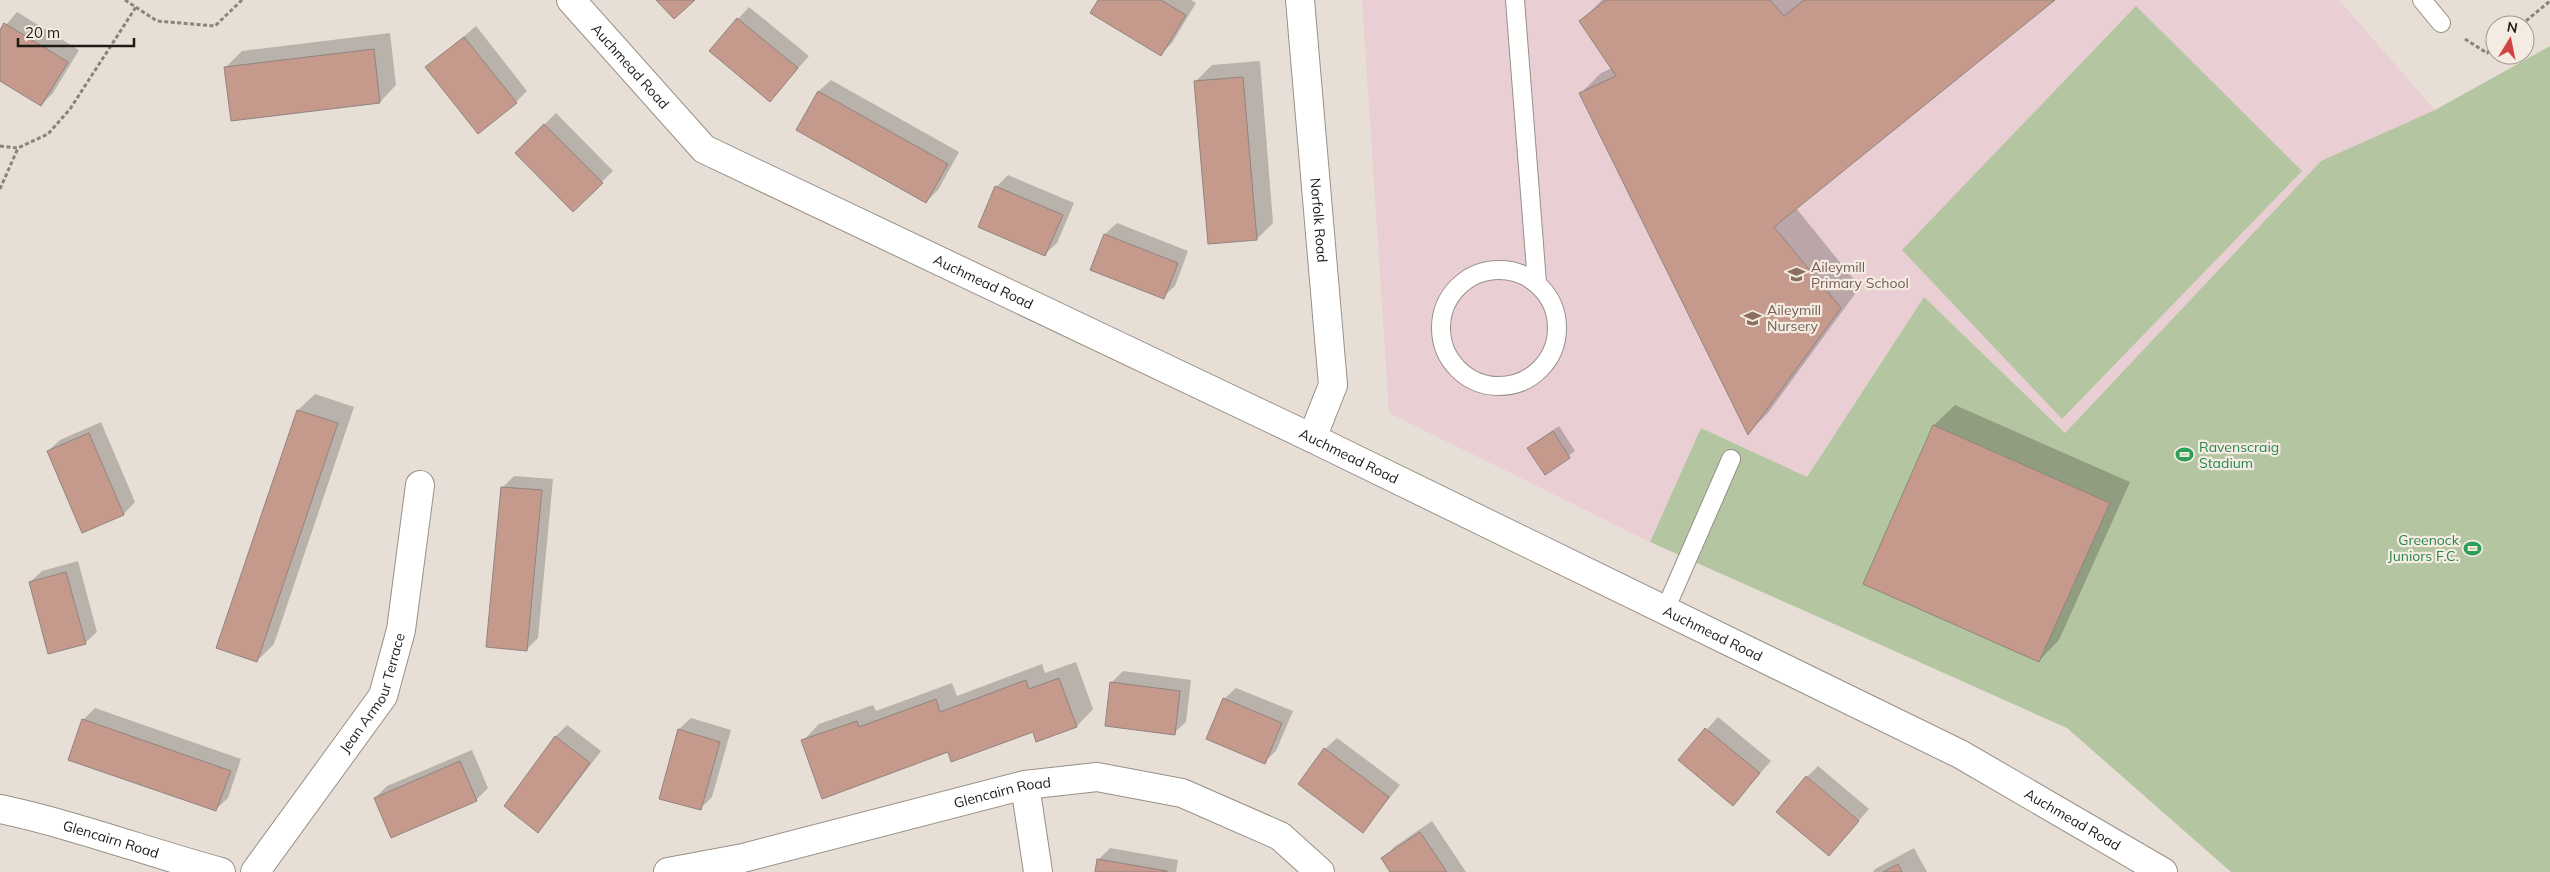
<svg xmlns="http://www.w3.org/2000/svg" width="2550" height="872" font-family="Mulish,sans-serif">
<rect width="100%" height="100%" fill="#e7dfd5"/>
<path fill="#e9cfd3" d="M1362 0H2339L2435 110 2321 161 2065 433 1924 297 1807 477 1701 428 1650 542 1389 413Z"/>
<path fill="#b4c5a1" d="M2136 6 2302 171 2062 419 1902 250Z
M2550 46V872H2231L2067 728 1650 542 1701 428 1807 477 1924 297 2065 433 2321 161 2435 110Z"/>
<path fill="#0003" d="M1100 0H1191L1196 3 1172 43 1161 54Z
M1602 0H2053L1796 208 1860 287 1768 413 1748 433 1581 93 1601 73 1612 68 1581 21Z
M749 7 809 56 770 100 738 19Z
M17 12 79 50 53 93 41 105 0 80V32Z
M476 26 527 91 516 102 427 68Z
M390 33 396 85 380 102 226 67 242 51Z
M1260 61 1273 223 1257 239 1195 82 1212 65Z
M831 80 959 152 938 190 926 202 798 130 819 91Z
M556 113 613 171 573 210 516 153Z
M1008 175 1074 203 1057 243 1045 254 996 187Z
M1117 223 1188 251 1175 286 1163 297 1105 234Z
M315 394 354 407 274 644 257 661 218 647 298 410Z
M1955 405 2130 482 2059 640 2039 661 1864 583 1934 425Z
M101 422 135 502 124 514 83 531 48 451 60 440Z
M1559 426 1575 451 1545 473 1528 448Z
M514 476 553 479 538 638 527 649 502 488Z
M78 561 97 632 85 643 30 582 42 571Z
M1076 662 1093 709 1077 726 1037 740 1033 730 949 751 803 741 819 724 873 705 876 711 952 683 957 696 1042 664 1045 673Z
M1123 671 1191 680 1186 722 1174 733 1111 683Z
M1236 688 1293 711 1276 751 1264 762 1224 699Z
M95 708 241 759 228 798 216 809 83 720Z
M1718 717 1771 761 1733 804 1680 760Z
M691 718 731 730 712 797 700 809 660 798 679 729Z
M567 725 601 751 549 819 538 831 556 736Z
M1337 738 1400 785 1363 831 1325 749Z
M472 750 488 788 476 800 375 798 387 786Z
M1818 766 1869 809 1829 855 1807 777Z
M1432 821 1466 872H1392L1383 859 1394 847Z
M1110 848 1178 860 1176 872H1096L1098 860Z
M1914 848 1927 872H1873L1875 869Z"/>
<path fill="#c5998b" stroke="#908480" d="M656 0H695L674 19Z
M1098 0H1161L1186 15 1161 56 1090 13Z
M1606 0H1770L1784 16 1804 0H2055L1774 227 1841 308 1748 435 1579 93 1616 76 1579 21Z
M737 18 798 68 770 102 709 51Z
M4 23 68 62 41 106 0 81V30Z
M464 37 517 103 478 134 425 67Z
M374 49 380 103 231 121 224 67Z
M1243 77 1257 240 1208 244 1194 81Z
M818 91 948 164 926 203 796 130Z
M544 124 603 183 573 212 515 153Z
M995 186 1063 215 1045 256 978 227Z
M1104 234 1178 263 1164 299 1090 270Z
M297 410 338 423 257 662 216 648Z
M1933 425 2110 503 2039 662 1863 584Z
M1553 431 1570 458 1545 475 1527 448Z
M89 433 124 515 82 533 47 451Z
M501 487 542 490 527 651 486 647Z
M66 572 86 644 48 654 29 582Z
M1059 678 1077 727 1036 742 1033 732 951 762 948 752 822 799 801 740 857 721 859 727 936 699 940 712 1026 680 1029 689Z
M1110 682 1180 691 1175 735 1105 726Z
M1223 698 1282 723 1265 764 1206 739Z
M82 719 231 771 216 811 68 760Z
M1705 728 1760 773 1733 806 1678 760Z
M678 729 720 742 701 810 659 799Z
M555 736 590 763 538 833 504 806Z
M1324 748 1389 797 1363 833 1298 784Z
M460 761 477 801 391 838 374 798Z
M1806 776 1859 821 1829 856 1776 812Z
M1420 832 1447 872H1390L1381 858Z
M1097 859 1167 871V872H1095Z
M1898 864 1902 872H1883Z"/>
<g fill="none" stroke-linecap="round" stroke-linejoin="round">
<defs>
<path id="lane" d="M1515 0 1537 283
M2422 0 2441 23
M1441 328a58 58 0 1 1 116 0a58 58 0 1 1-116 0Z
M1665 610 1731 459"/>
<g id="street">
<path id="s1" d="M571 0 704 149 1312 438 1960 754 2163 872"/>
<path id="s2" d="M1300 0 1333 385 1312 438"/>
<path d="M1025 785 1038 872"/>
<path id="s3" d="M0 809C75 825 147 852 221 872"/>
<path id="s4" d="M255 872 383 696 401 630 420 485"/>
<path id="s5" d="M668 872 743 858 1025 785 1097 777 1182 793 1280 836 1320 872"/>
</g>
</defs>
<use href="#lane" stroke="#989087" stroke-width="20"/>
<use href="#street" stroke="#989087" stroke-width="30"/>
<path stroke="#88837c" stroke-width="3" stroke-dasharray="4 2.5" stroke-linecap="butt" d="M125 0 157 21 215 26 242 0
M2521 25 2550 1
M2465 39 2487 53 2495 46
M0 146 18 148 48 134 70 109 136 7
M0 189 18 148"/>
<use href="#lane" stroke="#fff" stroke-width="18"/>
<use href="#street" stroke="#fff" stroke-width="28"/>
</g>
<defs>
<symbol id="school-bare" viewBox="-9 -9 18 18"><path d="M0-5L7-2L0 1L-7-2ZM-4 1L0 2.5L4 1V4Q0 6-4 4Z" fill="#8d6e63" stroke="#f4ece2" stroke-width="2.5" paint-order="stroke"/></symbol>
<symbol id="stadium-bare" viewBox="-9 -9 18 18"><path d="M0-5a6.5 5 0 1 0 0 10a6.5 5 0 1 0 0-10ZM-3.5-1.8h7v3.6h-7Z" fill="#2e9e5b" stroke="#f4ece2" stroke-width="2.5" paint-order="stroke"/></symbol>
</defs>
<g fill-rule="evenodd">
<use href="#school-bare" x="1784" y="262" width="25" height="25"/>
<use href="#school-bare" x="1740" y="306" width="25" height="25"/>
<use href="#stadium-bare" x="2172" y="442" width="25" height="25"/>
<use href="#stadium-bare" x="2460" y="536" width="25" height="25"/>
</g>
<g text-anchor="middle" stroke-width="4.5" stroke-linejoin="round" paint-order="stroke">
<g font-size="14" fill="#1e1b17" stroke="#f4ece2">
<text dy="5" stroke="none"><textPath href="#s1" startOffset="89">Auchmead Road</textPath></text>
<text dy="5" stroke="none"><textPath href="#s2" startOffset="221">Norfolk Road</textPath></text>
<text dy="5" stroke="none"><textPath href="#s1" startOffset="509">Auchmead Road</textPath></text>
<text dy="5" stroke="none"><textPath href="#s1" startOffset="914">Auchmead Road</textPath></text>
<text dy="5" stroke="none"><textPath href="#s1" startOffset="1319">Auchmead Road</textPath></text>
<text dy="5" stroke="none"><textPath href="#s4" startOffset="216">Jean Armour Terrace</textPath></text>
<text dy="5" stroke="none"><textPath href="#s5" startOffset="344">Glencairn Road</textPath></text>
<text dy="5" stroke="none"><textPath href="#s1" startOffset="1724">Auchmead Road</textPath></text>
<text dy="5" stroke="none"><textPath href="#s3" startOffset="115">Glencairn Road</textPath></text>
</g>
<g font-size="14" fill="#785e54" stroke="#f4ece2" text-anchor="start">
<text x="1811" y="272">Aileymill<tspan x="1811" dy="16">Primary School</tspan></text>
<text x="1767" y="315">Aileymill<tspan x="1767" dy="16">Nursery</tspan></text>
</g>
<g font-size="14" fill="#27864d" stroke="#f4ece2" text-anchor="start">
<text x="2199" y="452">Ravenscraig<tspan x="2199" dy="16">Stadium</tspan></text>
<text x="2459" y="545" text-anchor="end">Greenock<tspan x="2459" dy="16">Juniors F.C.</tspan></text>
</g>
</g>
<g transform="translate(2510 40) rotate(10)"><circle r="24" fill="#f4ece2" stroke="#9e9891"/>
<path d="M0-4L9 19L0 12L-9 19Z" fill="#d14242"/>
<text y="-8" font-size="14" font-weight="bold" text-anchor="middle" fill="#1e1b17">N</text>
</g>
<path d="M18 38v8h116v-8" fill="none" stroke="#1e1b17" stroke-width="2.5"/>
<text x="25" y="38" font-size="15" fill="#1e1b17" stroke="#f4ece2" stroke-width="4" paint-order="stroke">20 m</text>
</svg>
